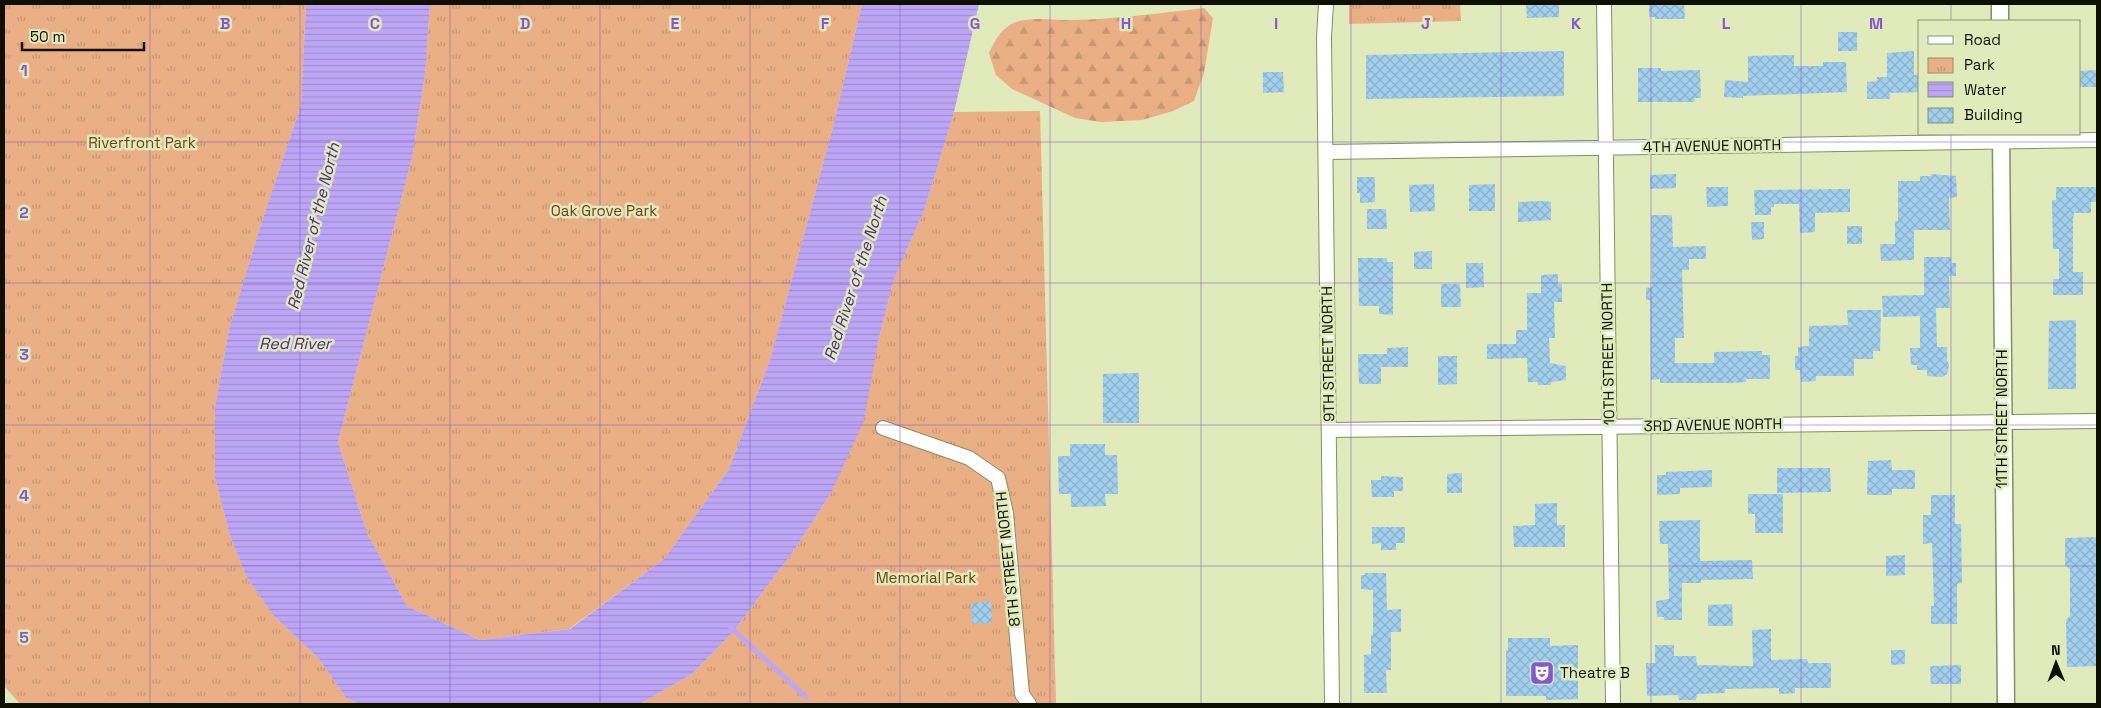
<svg xmlns="http://www.w3.org/2000/svg" width="2101" height="708" font-family="'Space Grotesk',sans-serif">
<defs>
<pattern id="forest-firs" width="22" height="20" patternUnits="userSpaceOnUse" patternTransform="scale(1.25)"><rect width="22" height="20" fill="#eaaf85"/><path d="M5 1l3.5 6h-7zM16 11l3.5 6h-7z" fill="#c89671"/></pattern>
<pattern id="park-tufts" width="24" height="20" patternUnits="userSpaceOnUse" patternTransform="scale(1.25)"><rect width="24" height="20" fill="#eaaf85"/><path d="M3 7l-1-3M5 7V3M7 7l1-3M15 17l-1-3M17 17v-4M19 17l1-3" fill="none" stroke="#c89671"/></pattern>
<pattern id="water-rules" width="6" height="5" patternUnits="userSpaceOnUse" patternTransform="scale(1.25)"><rect width="6" height="5" fill="#bda6f6"/><path d="M0 2.5h6" fill="none" stroke="#a18ed1"/></pattern>
<pattern id="building-cross-hatch" width="8" height="8" patternUnits="userSpaceOnUse" patternTransform="scale(1.25)"><rect width="8" height="8" fill="#a1cfed"/><path d="M0 0l8 8M0 8l8-8" fill="none" stroke="#89b1ca"/></pattern>
</defs>
<rect width="100%" height="100%" fill="#e0eaba"/>
<path fill="url(#forest-firs)" d="M1204 8 1213 18 1204 73 1194 101 1173 111 1142 120 1101 122 1075 118 1012 89 996 75 989 53C995 40 1002 27 1016 22 1035 16 1055 21 1074 20 1117 19 1161 13 1204 8Z"/>
<path fill="url(#park-tufts)" d="M4 4H306L301 105 261 224 229 329 215 407V478L230 536 247 578 273 615 319 659 346 698 359 704H20L4 686Z
M430 4H862L833 127 770 360 729 469 664 559 569 629 480 640 407 606 367 533 338 442 412 158 425 75Z
M1349 4H1460L1461 21 1349 24Z
M1040 111 1056 704H640L692 674 734 631 795 549 831 493 878 342 894 279 924 211 954 112Z"/>
<path fill="url(#water-rules)" d="M306 4H430L425 75 412 158 338 442 367 533 407 606 480 640 570 629 664 559 729 469 770 360 833 127 862 4H979L954 112 924 211 894 279 878 342 864 421 831 493 795 549 734 631 692 674 640 704H359L346 698 319 659 273 615 247 578 230 536 215 478V407L229 329 261 224 301 105Z"/>
<g fill="none" stroke-linecap="round" stroke-linejoin="round">
<path stroke="#bda6f6" stroke-width="5" d="M729 626 806 697"/>
</g>
<path fill="url(#building-cross-hatch)" d="M1526 4H1559V17L1527 18Z
M1649 4H1684L1685 19H1655V17H1649Z
M1838 32H1857V51H1838Z
M1564 51V96L1366 99V55Z
M1914 51V75H1920V92L1890 93V99H1867V82L1877 81V77H1887V53Z
M1794 55V66H1823V62H1846L1847 92 1743 96V98L1724 97 1725 80 1748 82V56Z
M1638 68H1661V71L1700 70 1701 98H1694L1695 102H1638Z
M2097 70V87H2080V71Z
M1263 72H1283L1284 92 1263 93Z
M1676 174V188L1650 189V175Z
M1931 174 1956 176 1957 197 1949 198 1950 230H1914V260L1881 261 1880 244H1895V221H1898V181H1920V176H1931Z
M1357 177H1375V202L1360 203V193H1357Z
M1434 184 1435 211 1410 212 1409 185Z
M1495 184V211H1469V185Z
M1706 187H1728V206L1707 207Z
M2056 187H2097V202H2091V213H2074L2073 219V272H2083V295H2053V279H2059V249H2053L2052 200H2056Z
M1850 189V212L1815 213V232L1800 233 1799 204H1774V207H1771V215H1755L1754 190Z
M1545 201 1551 202V220L1518 222V202Z
M1367 209H1386L1387 229H1367Z
M1651 215H1672L1673 247 1706 246V259H1689V270H1682L1684 338H1675V363H1714V352L1762 351V355H1770V379H1746V382L1731 383H1660V379L1651 380 1650 300H1646V288L1652 287Z
M1751 222H1764V239L1752 240Z
M1847 226H1862V244H1847Z
M1432 251V269H1414V252Z
M1924 257H1951V263H1956V276H1949L1950 308H1936L1937 347H1947V360L1949 365 1947 374 1942 377 1927 376V370H1917V365H1911L1910 348H1920V316L1883 317 1882 296 1924 295Z
M1358 258H1387V262H1393V315L1379 314V306H1359Z
M1466 263H1483L1484 287 1466 288Z
M1558 274V284H1562V302H1554L1555 338H1549L1550 363 1566 366V380L1551 382V385H1538V382H1528L1527 358 1487 359V344H1516V330H1527V293H1541V275Z
M1441 284H1460L1461 307H1441Z
M1847 310H1881L1880 351H1873V359H1854V376H1816V381L1801 382 1800 370H1795V356H1798V347L1809 346V326L1848 325Z
M2076 320V389H2048L2049 321Z
M1408 347V367H1381V384H1359L1358 354H1387V348Z
M1438 356H1457V384L1438 385Z
M1139 373V423H1103V374Z
M1070 444H1105V455H1117L1118 494H1105L1106 506 1071 507V494H1059L1058 456H1070Z
M1891 460 1892 470H1915V489H1892V495H1867L1868 461Z
M1777 468H1830L1831 492 1777 493Z
M1712 470V487L1680 488V494L1657 495V475H1666V472Z
M1462 473V493H1447V474Z
M1381 476 1403 477V491H1394V497H1372L1371 480H1381Z
M1748 494H1783V533H1755V514H1748Z
M1931 495H1955V524H1961L1962 583 1957 584V624H1931V606H1934L1932 543 1923 544V515H1931Z
M1557 503V525H1565V547H1514L1513 526 1535 525V504Z
M1700 520V561L1752 560 1753 579 1701 580V583H1682V620H1664V617H1657L1656 601 1669 599 1668 544H1660L1659 521Z
M1372 527H1405V543H1396V550H1381V543L1372 544Z
M2097 537V666L2067 667 2066 620 2070 616V569L2065 565V538Z
M1905 555V575L1886 576V556Z
M1365 573H1386L1387 610 1401 609V632H1391V670H1386L1387 693H1364V655L1371 654V635H1373V590L1361 589V575H1365Z
M991 601 992 623 972 624 971 603Z
M1732 604 1733 626H1708V605Z
M1771 629V660L1807 659 1808 663H1831V688H1795V693L1779 694V688L1725 689V693L1697 694 1696 700H1679L1678 695 1647 696 1646 663H1655V645H1674V656H1696L1697 665 1753 666 1752 630Z
M1508 638H1550V646L1578 645V699L1546 700V696H1506V650H1508Z
M1891 650H1905V664L1891 665Z
M1961 665V684H1931L1930 666Z"/>
<g fill="none" stroke-linecap="round" stroke-linejoin="round">
<defs>
<path id="minor" d="M1326 4 1324 37 1332 704
M1604 4 1613 704
M1326 152 2097 140
M883 428 969 458 998 478 1006 513 1022 694 1029 704
M1329 430 2097 421"/>
<path id="tertiary" d="M2000 4V21
M2001 134 2006 704"/>
</defs>
<use href="#minor" stroke="#868e62" stroke-width="16"/>
<use href="#tertiary" stroke="#868e62" stroke-width="19"/>
<use href="#minor" stroke="#fff" stroke-width="14"/>
<use href="#tertiary" stroke="#fff" stroke-width="16"/>
</g>
<path fill="none" stroke="#8458d1" stroke-width="1" stroke-opacity="0.55" d="M150 4V704M300 4V704M450 4V704M600 4V704M750 4V704M900 4V704M1050 4V704M1201 4V704M1351 4V704M1501 4V704M1651 4V704M1801 4V704M1951 4V21M1951 134V704M4 142H2097M4 283H2097M4 425H2097M4 566H2097"/>
<defs>
<symbol id="theatre-square" viewBox="-11 -11 22 22"><rect x="-9" y="-9" width="18" height="18" rx="4" fill="#8458d1" stroke="#e0eaba"/><path d="M-5-5.5Q0-4 5-5.5V0Q5 5 0 6Q-5 5-5 0ZM-3.3-2.5H-1v1.5H-3.3ZM1-2.5H3.3v1.5H1ZM-2.8 1Q0 5.5 2.8 1Z" fill="#fff"/></symbol>
</defs>
<g fill-rule="evenodd">
<use href="#theatre-square" x="1528" y="659" width="28" height="28"/>
</g>
<g text-anchor="middle" stroke-width="5" stroke-linejoin="round" paint-order="stroke">
<g font-size="15" fill="#734118" stroke="#e0eaba">
<text x="142" y="148">Riverfront Park</text>
<text x="604" y="216">Oak Grove Park</text>
<text x="926" y="583">Memorial Park</text>
</g>
<g font-size="15" fill="#0e1102" stroke="#e0eaba">
<text transform="translate(1712 146) rotate(-1)" y="5">4TH AVENUE NORTH</text>
<text transform="translate(1328 354) rotate(-91)" y="5">9TH STREET NORTH</text>
<text transform="translate(1608 354) rotate(-91)" y="5">10TH STREET NORTH</text>
<text transform="translate(2002 419) rotate(-90)" y="5">11TH STREET NORTH</text>
<text transform="translate(1713 425) rotate(-1)" y="5">3RD AVENUE NORTH</text>
<text transform="translate(1008 559) rotate(-96)" y="5">8TH STREET NORTH</text>
</g>
<g font-size="15" fill="#0e1102" stroke="#e0eaba" text-anchor="start">
<text x="1560" y="678">Theatre B</text>
</g>
<g font-size="16" font-style="italic" fill="#4e2a86" stroke="#e0eaba">
<text transform="translate(313 226) rotate(-76)" y="6">Red River of the North</text>
<text transform="translate(855 278) rotate(-72)" y="6">Red River of the North</text>
<text x="295" y="349">Red River</text>
</g>
</g>
<g font-size="16" text-anchor="middle" font-weight="bold" fill="#8458d1" stroke="#e0eaba" stroke-width="5" stroke-linejoin="round" paint-order="stroke">
<text x="225" y="29">B</text>
<text x="375" y="29">C</text>
<text x="525" y="29">D</text>
<text x="675" y="29">E</text>
<text x="825" y="29">F</text>
<text x="975" y="29">G</text>
<text x="1126" y="29">H</text>
<text x="1276" y="29">I</text>
<text x="1426" y="29">J</text>
<text x="1576" y="29">K</text>
<text x="1726" y="29">L</text>
<text x="1876" y="29">M</text>
<text x="24" y="76">1</text>
<text x="24" y="218">2</text>
<text x="24" y="360">3</text>
<text x="24" y="501">4</text>
<text x="24" y="643">5</text>
</g>
<rect width="2101" height="708" fill="none" stroke="#0e1102" stroke-width="10"/>
<rect x="1918" y="20" width="162" height="115" fill="#e0eaba" stroke="#8c9370"/>
<rect x="1928" y="36" width="25" height="8" fill="#ffffff" stroke="#8c9370"/>
<text x="1964" y="45" font-size="15" fill="#0e1102">Road</text>
<rect x="1928" y="58" width="25" height="15" fill="url(#park-tufts)" stroke="#8c9370"/>
<text x="1964" y="70" font-size="15" fill="#0e1102">Park</text>
<rect x="1928" y="82" width="25" height="15" fill="url(#water-rules)" stroke="#8c9370"/>
<text x="1964" y="95" font-size="15" fill="#0e1102">Water</text>
<rect x="1928" y="108" width="25" height="15" fill="url(#building-cross-hatch)" stroke="#8c9370"/>
<text x="1964" y="120" font-size="15" fill="#0e1102">Building</text>
<g transform="translate(2056 663) rotate(359)" stroke="#e0eaba" stroke-width="4" paint-order="stroke">
<path d="M0-4L9 19L0 12L-9 19Z" fill="#0e1102"/>
<text y="-8" font-size="14" font-weight="bold" text-anchor="middle" fill="#0e1102">N</text>
</g>
<path d="M22 42v8h122v-8" fill="none" stroke="#0e1102" stroke-width="2.5"/>
<text x="30" y="42" font-size="15" fill="#0e1102" stroke="#e0eaba" stroke-width="4" paint-order="stroke">50 m</text>
</svg>
